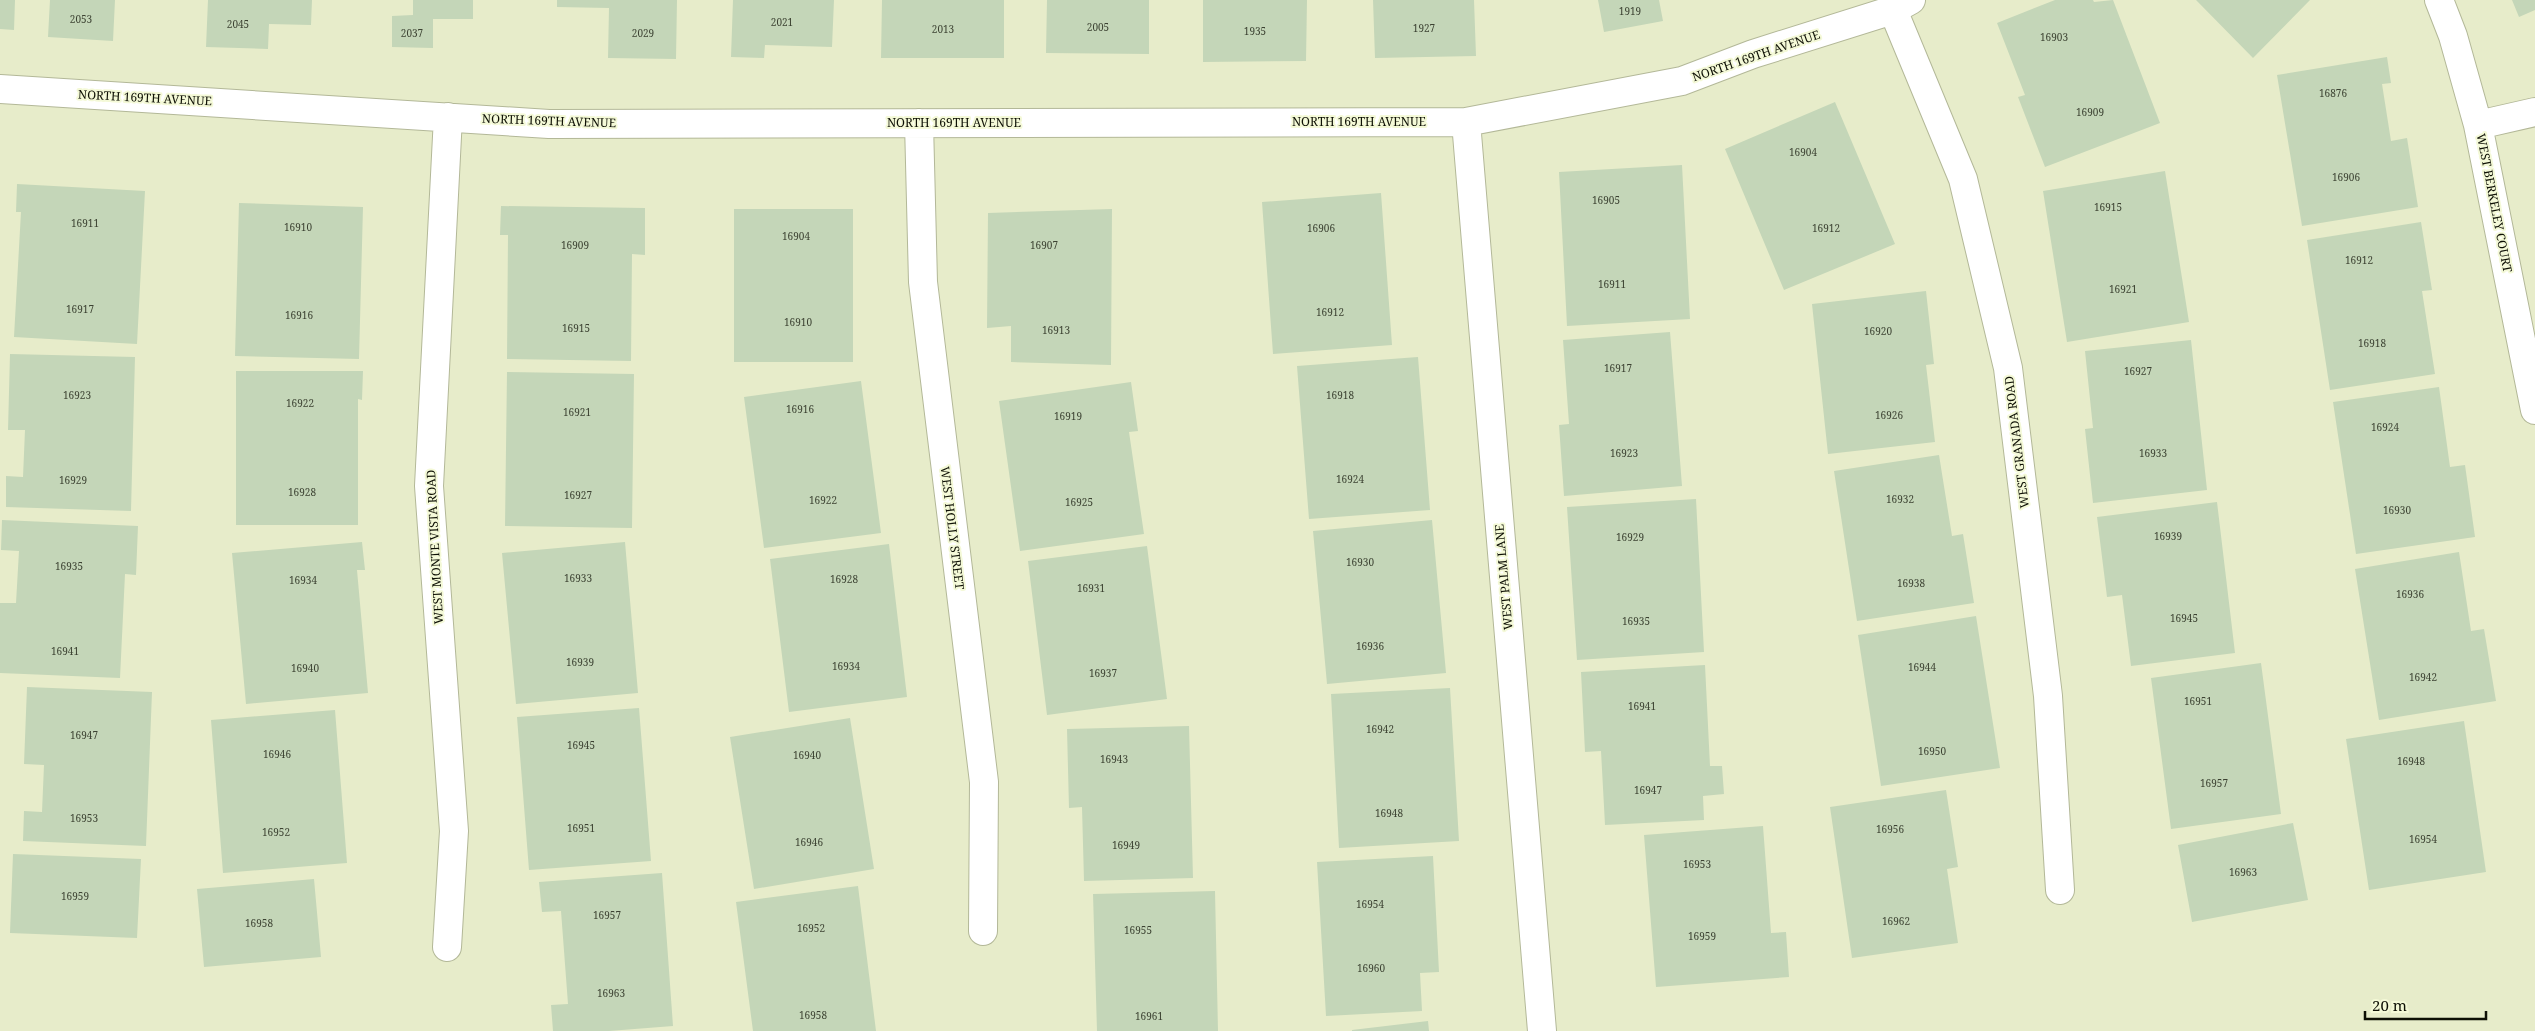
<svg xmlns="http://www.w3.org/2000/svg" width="2535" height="1031" font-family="'Noto Serif',serif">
<rect width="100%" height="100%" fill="#e7ecca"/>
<path fill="#c4d6b8" d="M0 0H15L14 30 0 29Z
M50 0H115L113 41 48 37Z
M208 0H312L311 25 269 24 268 49 206 47Z
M413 0H473V19H433V48L392 47V16L413 15Z
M557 0H677L676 59 608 58 609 8 557 7Z
M733 0H834L832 47 765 45 764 58 731 57Z
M882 0H1004V58H881Z
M1047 0H1149V54L1046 53Z
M1203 0H1307L1306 61 1203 62Z
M1373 0H1474L1476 56 1375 58Z
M1598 0H1659L1663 21 1604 32Z
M2055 0H2093L2094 2 2113 0 2160 123 2045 167 2018 97 2025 95 1997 23Z
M2196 0H2310L2253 58Z
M2512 0H2535V10L2519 17Z
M2387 57 2391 83 2382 84 2391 141 2407 138 2418 207 2302 226 2277 75Z
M1835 102 1895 244 1784 290 1725 149Z
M1682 165 1690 319 1567 326 1559 172Z
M2165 171 2189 322 2067 342 2043 191Z
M17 184 145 191 137 344 14 337 21 212H16Z
M1381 193 1392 345 1273 354 1262 202Z
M239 203 363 207 359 359 235 356Z
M501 206 645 208V255L632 254 631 361 507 359 508 235H500Z
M734 209H853V362H734Z
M1112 209 1111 365 1011 362V326L987 328 988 213Z
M2421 222 2432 290 2422 291 2435 374 2330 390 2307 240Z
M1926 291 1934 364 1926 365 1935 442 1828 454 1812 304Z
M1670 332 1682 486 1564 496 1559 425 1569 424 1563 340Z
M2191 340 2207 490 2093 503 2085 429 2093 428 2085 351Z
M10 354 135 357 131 511 6 507V476L23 477 25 430H8Z
M1418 357 1430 510 1309 519 1297 366Z
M236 371H363L362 400 358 399V525H236Z
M507 372 634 374 632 528 505 526Z
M861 381 881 533 764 548 744 397Z
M1131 382 1138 431 1129 432 1144 534 1020 551 999 401Z
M2439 387 2450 467 2465 465 2475 537 2356 554 2333 402Z
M1939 455 1952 536 1963 534 1974 603 1857 621 1834 471Z
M1696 499 1704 652 1577 660 1567 507Z
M2217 502 2235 653 2131 666 2122 595 2107 597 2097 517Z
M2 520 138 526 136 575 125 574 120 678 0 673V603H16L19 551 1 550Z
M1432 520 1446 673 1327 684 1313 531Z
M362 542 365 570H357L368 693 246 704 232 553Z
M625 542 638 693 516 704 502 553Z
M889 544 907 697 789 712 770 559Z
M1147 546 1167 699 1047 715 1028 561Z
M2459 552 2471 631 2484 629 2496 701 2379 720 2355 569Z
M1976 616 2000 768 1881 786 1858 635Z
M2261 663 2281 814 2171 829 2151 678Z
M1705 665 1710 766H1722L1724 794 1703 796 1704 820 1605 825 1601 751 1585 752 1581 672Z
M27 687 152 692 146 846 23 841 24 811 42 812 44 765 24 764Z
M1450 688 1459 841 1339 848 1331 694Z
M639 708 651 861 529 870 517 717Z
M335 710 347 863 223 873 211 720Z
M850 718 874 869 754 889 730 737Z
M2464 721 2486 872 2369 890 2346 739Z
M1189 726 1193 878 1084 881 1082 807 1069 808 1067 729Z
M1946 790 1958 867 1947 869 1958 943 1852 958 1830 807Z
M2293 823 2308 900 2192 922 2178 845Z
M1763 826 1771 933 1786 932 1789 977 1656 987 1644 835Z
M13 854 141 859 137 938 10 933Z
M1433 856 1439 972 1420 973 1422 1011 1326 1016 1317 862Z
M662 873 673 1026 609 1031H553L551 1005 568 1004 561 911 542 912 539 882Z
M314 879 321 957 204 967 197 889Z
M858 886 876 1031H753L736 902Z
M1215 891 1218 1031H1097L1093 894Z
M1428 1021 1429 1031H1352V1030Z"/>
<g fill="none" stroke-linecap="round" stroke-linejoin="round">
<defs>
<path id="minor" d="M2439 0 2453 36 2478 125 2535 410
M1893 10 1963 179 2008 368 2048 696 2060 890
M0 89 549 124 1466 122 1682 81 1753 54 1893 10 1911 0
M1466 122 1542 1031
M919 123 923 282 984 782 983 931
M2478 125 2535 112
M447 947 454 831 429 486 448 117"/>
</defs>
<use href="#minor" stroke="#b3b898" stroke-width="30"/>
<use href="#minor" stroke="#fff" stroke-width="28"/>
</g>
<g text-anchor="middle" stroke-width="4" stroke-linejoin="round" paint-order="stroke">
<g font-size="10" fill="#3c4232">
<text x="1630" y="15">1919</text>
<text x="81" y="23">2053</text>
<text x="782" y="26">2021</text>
<text x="238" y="28">2045</text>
<text x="1098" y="31">2005</text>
<text x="1424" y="32">1927</text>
<text x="943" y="33">2013</text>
<text x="1255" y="35">1935</text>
<text x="412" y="37">2037</text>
<text x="643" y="37">2029</text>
<text x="2054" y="41">16903</text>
<text x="2333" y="97">16876</text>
<text x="2090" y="116">16909</text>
<text x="1803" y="156">16904</text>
<text x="2346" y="181">16906</text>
<text x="1606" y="204">16905</text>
<text x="2108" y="211">16915</text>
<text x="85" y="227">16911</text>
<text x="298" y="231">16910</text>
<text x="1321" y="232">16906</text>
<text x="1826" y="232">16912</text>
<text x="796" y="240">16904</text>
<text x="575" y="249">16909</text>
<text x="1044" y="249">16907</text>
<text x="2359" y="264">16912</text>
<text x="1612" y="288">16911</text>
<text x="2123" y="293">16921</text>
<text x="80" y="313">16917</text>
<text x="1330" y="316">16912</text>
<text x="299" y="319">16916</text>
<text x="798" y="326">16910</text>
<text x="576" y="332">16915</text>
<text x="1056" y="334">16913</text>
<text x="1878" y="335">16920</text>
<text x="2372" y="347">16918</text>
<text x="1618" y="372">16917</text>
<text x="2138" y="375">16927</text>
<text x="77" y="399">16923</text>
<text x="1340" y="399">16918</text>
<text x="300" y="407">16922</text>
<text x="800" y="413">16916</text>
<text x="577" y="416">16921</text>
<text x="1889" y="419">16926</text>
<text x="1068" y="420">16919</text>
<text x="2385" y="431">16924</text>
<text x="1624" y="457">16923</text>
<text x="2153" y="457">16933</text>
<text x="1350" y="483">16924</text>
<text x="73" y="484">16929</text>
<text x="302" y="496">16928</text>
<text x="578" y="499">16927</text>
<text x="1900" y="503">16932</text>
<text x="823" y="504">16922</text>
<text x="1079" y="506">16925</text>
<text x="2397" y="514">16930</text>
<text x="2168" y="540">16939</text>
<text x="1630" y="541">16929</text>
<text x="1360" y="566">16930</text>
<text x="69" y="570">16935</text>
<text x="578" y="582">16933</text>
<text x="844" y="583">16928</text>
<text x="303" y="584">16934</text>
<text x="1911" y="587">16938</text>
<text x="1091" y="592">16931</text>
<text x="2410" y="598">16936</text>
<text x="2184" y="622">16945</text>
<text x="1636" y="625">16935</text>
<text x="1370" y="650">16936</text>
<text x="65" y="655">16941</text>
<text x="580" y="666">16939</text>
<text x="846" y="670">16934</text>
<text x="1922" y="671">16944</text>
<text x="305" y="672">16940</text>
<text x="1103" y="677">16937</text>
<text x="2423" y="681">16942</text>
<text x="2198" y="705">16951</text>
<text x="1642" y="710">16941</text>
<text x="1380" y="733">16942</text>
<text x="84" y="739">16947</text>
<text x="581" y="749">16945</text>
<text x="1932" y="755">16950</text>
<text x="277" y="758">16946</text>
<text x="807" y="759">16940</text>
<text x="1114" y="763">16943</text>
<text x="2411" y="765">16948</text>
<text x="2214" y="787">16957</text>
<text x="1648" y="794">16947</text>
<text x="1389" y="817">16948</text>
<text x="84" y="822">16953</text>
<text x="581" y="832">16951</text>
<text x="1890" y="833">16956</text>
<text x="276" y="836">16952</text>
<text x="2423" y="843">16954</text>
<text x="809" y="846">16946</text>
<text x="1126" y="849">16949</text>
<text x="1697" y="868">16953</text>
<text x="2243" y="876">16963</text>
<text x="75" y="900">16959</text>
<text x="1370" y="908">16954</text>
<text x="607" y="919">16957</text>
<text x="1896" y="925">16962</text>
<text x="259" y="927">16958</text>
<text x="811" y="932">16952</text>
<text x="1138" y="934">16955</text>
<text x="1702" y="940">16959</text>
<text x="1371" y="972">16960</text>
<text x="611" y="997">16963</text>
<text x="813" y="1019">16958</text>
<text x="1149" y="1020">16961</text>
</g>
<g font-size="12" fill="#0e1005" stroke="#f4f9d7">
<text transform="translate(1756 56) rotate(-19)" y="4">NORTH 169TH AVENUE</text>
<text transform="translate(145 98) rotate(3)" y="4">NORTH 169TH AVENUE</text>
<text transform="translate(549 121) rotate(2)" y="4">NORTH 169TH AVENUE</text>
<text x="1359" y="126">NORTH 169TH AVENUE</text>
<text x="954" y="127">NORTH 169TH AVENUE</text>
<text transform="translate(2494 203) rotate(79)" y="4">WEST BERKELEY COURT</text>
<text transform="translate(2017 442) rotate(-97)" y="4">WEST GRANADA ROAD</text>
<text transform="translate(952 528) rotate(83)" y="4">WEST HOLLY STREET</text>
<text transform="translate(435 547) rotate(-93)" y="4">WEST MONTE VISTA ROAD</text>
<text transform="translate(1504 577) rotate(-95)" y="4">WEST PALM LANE</text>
</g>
</g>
<path d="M2365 1011v8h121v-8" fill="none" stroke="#0e1005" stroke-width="2.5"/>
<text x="2372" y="1011" font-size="15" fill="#0e1005" stroke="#f4f9d7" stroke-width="4" paint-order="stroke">20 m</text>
</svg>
